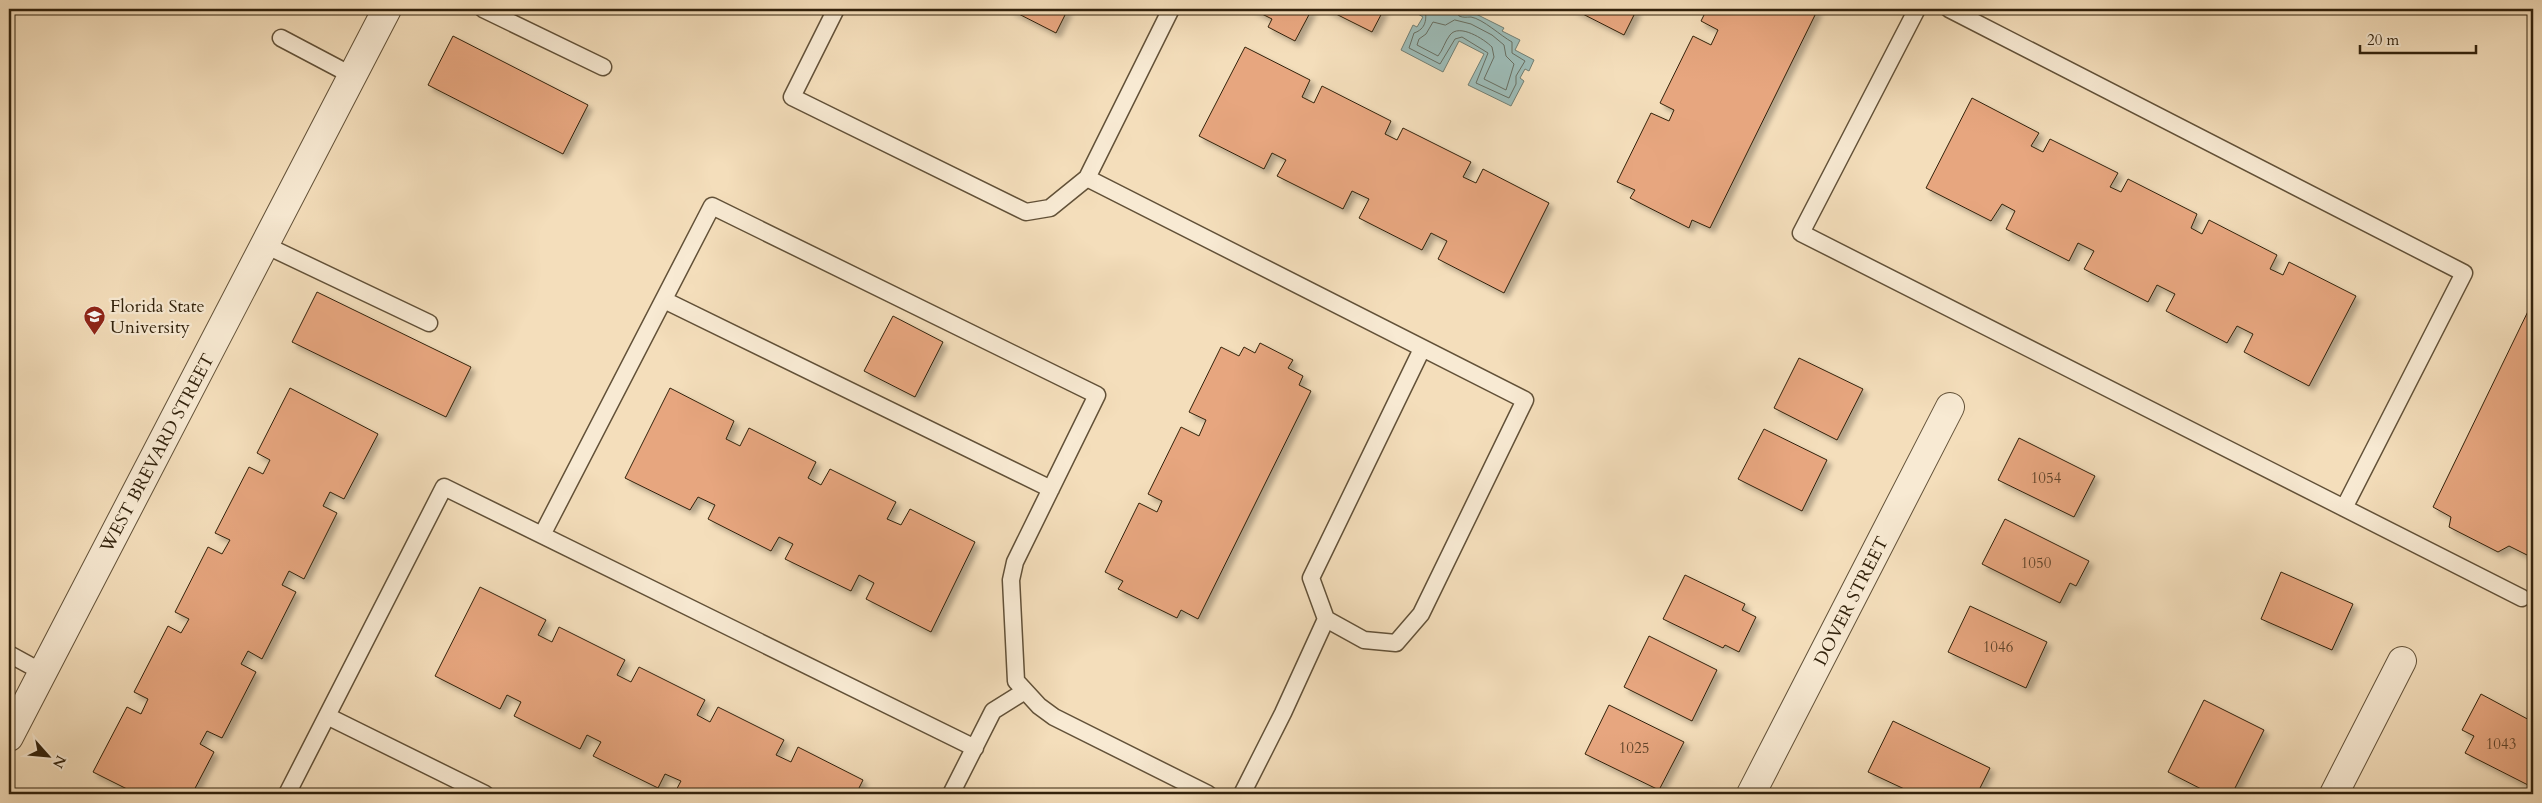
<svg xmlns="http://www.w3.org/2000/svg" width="2542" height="803" font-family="Cardo,serif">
<defs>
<filter id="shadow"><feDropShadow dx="4.5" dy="4.5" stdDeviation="2.5" flood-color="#0004"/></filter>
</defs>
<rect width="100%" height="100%" fill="#f4debb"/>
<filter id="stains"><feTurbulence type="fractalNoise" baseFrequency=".004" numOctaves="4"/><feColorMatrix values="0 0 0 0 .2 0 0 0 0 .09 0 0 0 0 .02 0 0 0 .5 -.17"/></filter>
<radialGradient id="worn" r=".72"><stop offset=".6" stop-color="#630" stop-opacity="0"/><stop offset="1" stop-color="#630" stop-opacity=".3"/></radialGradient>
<path fill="#9dbbb6" stroke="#727e72" d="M1421 9H1435L1444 14 1447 9H1457L1466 13 1468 10 1504 28 1502 31 1520 40 1515 50 1534 60 1529 71 1525 69 1520 78 1524 81 1511 106 1468 85 1484 54 1459 41 1443 72 1401 50 1413 25 1417 27 1423 17 1418 14Z"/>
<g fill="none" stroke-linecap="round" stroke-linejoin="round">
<path stroke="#686e61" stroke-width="1" d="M1425 9C1427 19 1426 29 1414 33L1409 48 1440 64 1455 39 1462 37 1488 53 1476 83 1509 98 1516 84V76L1525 61 1512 53V42C1501 36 1483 19 1471 17 1466 17 1464 18 1459 16L1456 9
M1455 20 1471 24 1492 35 1504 45 1506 56 1514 64 1506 90 1484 79 1494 57 1492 47C1484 39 1459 23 1450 35 1445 41 1443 50 1438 56L1417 45 1419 39 1426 34 1433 22 1445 25Z"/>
</g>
<path fill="#e7a67f" stroke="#32220c" filter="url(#shadow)" d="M1009 9H1068L1056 33Z
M1252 9H1312L1295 41 1268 27 1272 19Z
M1326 9H1384L1372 32Z
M1573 9H1637L1624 35Z
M1707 9H1818L1710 228 1692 220 1689 228 1630 198 1635 190 1617 182 1651 113 1669 121 1674 110 1660 103 1693 36 1711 45 1718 30 1701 21Z
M453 36 588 105 563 154 428 85Z
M1245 47 1310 80 1302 97 1314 103 1322 86 1391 121 1385 134 1397 140 1403 128 1471 162 1463 177 1476 183 1483 169 1549 203 1504 293 1438 259 1447 241 1431 233 1422 250 1359 218 1369 199 1352 191 1343 209 1277 176 1286 160 1272 153 1264 169 1199 136Z
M1972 98 2039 133 2031 146 2043 152 2050 139 2118 173 2110 187 2121 192 2128 179 2197 214 2191 228 2202 234 2209 220 2277 255 2270 269 2283 275 2289 262 2356 296 2309 386 2244 352 2253 334 2237 326 2227 343 2166 311 2175 294 2157 285 2148 302 2084 269 2094 251 2078 243 2069 261 2006 229 2015 211 2002 204 1991 221 1926 188Z
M317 292 471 367 446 417 292 342Z
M2533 301V541L2527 555 2509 546 2498 552 2449 527 2451 517 2433 507Z
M893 316 943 342 915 397 864 371Z
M1260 343 1293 360 1288 368 1303 376 1299 385 1311 391 1198 619 1181 610 1177 618 1118 589 1123 581 1105 572 1139 503 1157 512 1162 501 1148 494 1181 427 1199 436 1206 420 1189 412 1221 347 1239 356 1244 347 1255 353Z
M1799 358 1863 389 1837 440 1774 408Z
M290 388 378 434 344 499 330 492 323 506 337 513 304 579 289 571 282 585 296 592 262 659 248 651 241 664 256 672 222 738 207 731 200 744 214 752 192 794H137L93 772 127 707 141 714 148 699 134 692 168 626 181 633 189 619 175 612 208 547 222 554 230 540 215 533 249 467 263 474 270 460 257 453Z
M670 388 734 421 726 439 740 446 749 428 816 462 808 478 821 485 830 469 896 502 887 519 901 525 910 509 975 542 931 632 866 599 874 583 859 575 851 591 785 559 793 544 779 537 771 551 708 519 715 505 698 497 690 510 625 478Z
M1764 429 1827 460 1802 511 1738 479Z
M2019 438 2095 476 2074 517 1998 480Z
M2005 519 2089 561 2076 586 2070 583 2060 603 1982 564Z
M2281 572 2353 604 2332 650 2261 619Z
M1685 575 1745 604 1742 610 1756 617 1739 652 1725 645 1723 648 1663 619Z
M480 587 546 620 538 635 552 642 559 627 625 660 617 675 631 682 639 667 705 700 697 715 710 722 718 707 784 740 776 755 791 762 798 747 863 780 856 794H674L681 781 665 774 658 788 593 756 601 742 587 735 580 749 514 716 521 702 507 695 500 709 435 676Z
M1970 606 2047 642 2026 688 1948 652Z
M1649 636 1717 670 1692 721 1624 687Z
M2481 694 2533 722V776L2528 785 2465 753 2474 736 2462 730Z
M2204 700 2264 730 2232 794H2211L2168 772Z
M1609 705 1684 742 1659 790 1585 754Z
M1893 721 1990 768 1977 794H1915L1868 772Z"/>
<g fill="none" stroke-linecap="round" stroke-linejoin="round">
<defs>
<path id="service" d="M483 9 603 67
M836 9 792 97 1026 212 1050 208 1087 178 1171 9
M1917 9 1801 233 2522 598
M1949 9 2464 273 2344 508
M281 38 353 76
M1087 178 1525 400 1421 614 1396 643 1364 640 1326 619 1311 578 1422 349
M265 245 429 323
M664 300 1051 489
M542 535 712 206 1097 395 1015 562 1011 580 1016 681 1039 706 1054 717 1208 794
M9 654 42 672
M327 716 485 794
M287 794 444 487 975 748
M951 794 993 711 1025 691
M1242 794 1283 713 1326 619"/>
<path id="minor" d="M1751 794 1950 407
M2334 794 2402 661"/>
<path id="tertiary" d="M9 737 387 9"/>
</defs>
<use href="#service" stroke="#625138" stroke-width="19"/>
<use href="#minor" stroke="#625138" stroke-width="30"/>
<use href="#tertiary" stroke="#625138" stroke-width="30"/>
<use href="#service" stroke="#f8ead3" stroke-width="16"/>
<use href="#minor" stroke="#f8ead3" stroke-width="28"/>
<use href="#tertiary" stroke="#f8ead3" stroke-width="28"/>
</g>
<defs>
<symbol id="university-pin" viewBox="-11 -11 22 30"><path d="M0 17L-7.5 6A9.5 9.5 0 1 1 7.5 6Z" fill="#8f2418" stroke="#f8ead3"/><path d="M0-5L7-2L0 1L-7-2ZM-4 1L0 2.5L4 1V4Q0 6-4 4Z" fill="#fff"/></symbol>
</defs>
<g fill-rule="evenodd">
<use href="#university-pin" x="82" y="304" width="25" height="34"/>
</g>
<g text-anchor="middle" stroke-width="4.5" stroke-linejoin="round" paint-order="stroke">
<g font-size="15" fill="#5f4329">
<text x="2046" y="483">1054</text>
<text x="2036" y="568">1050</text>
<text x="1998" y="652">1046</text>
<text x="2501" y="749">1043</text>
<text x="1634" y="753">1025</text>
</g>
<g font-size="18" fill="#32220c" stroke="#f8ead3" text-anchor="start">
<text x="110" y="312">Florida State<tspan x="110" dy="21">University</tspan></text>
</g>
<g font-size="18" fill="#32220c" stroke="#f8ead3">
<text transform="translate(157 453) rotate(-62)" y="6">WEST BREVARD STREET</text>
<text transform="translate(1851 601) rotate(-63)" y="6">DOVER STREET</text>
</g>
</g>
<rect width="2542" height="803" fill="none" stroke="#f4debb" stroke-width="30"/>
<rect x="10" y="10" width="2522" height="783" fill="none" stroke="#32220c" stroke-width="2.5"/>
<rect x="15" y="15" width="2512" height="773" fill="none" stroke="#32220c"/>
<g transform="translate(48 756) rotate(117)" stroke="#f8ead3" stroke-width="4" paint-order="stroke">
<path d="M0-4L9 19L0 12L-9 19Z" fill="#32220c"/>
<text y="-8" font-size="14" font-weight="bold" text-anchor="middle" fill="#32220c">N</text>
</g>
<path d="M2360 45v8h116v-8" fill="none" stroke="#32220c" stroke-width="2.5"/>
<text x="2367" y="45" font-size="15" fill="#32220c" stroke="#f8ead3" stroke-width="4" paint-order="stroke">20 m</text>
<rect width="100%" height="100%" filter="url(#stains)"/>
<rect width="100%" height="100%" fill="url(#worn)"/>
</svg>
